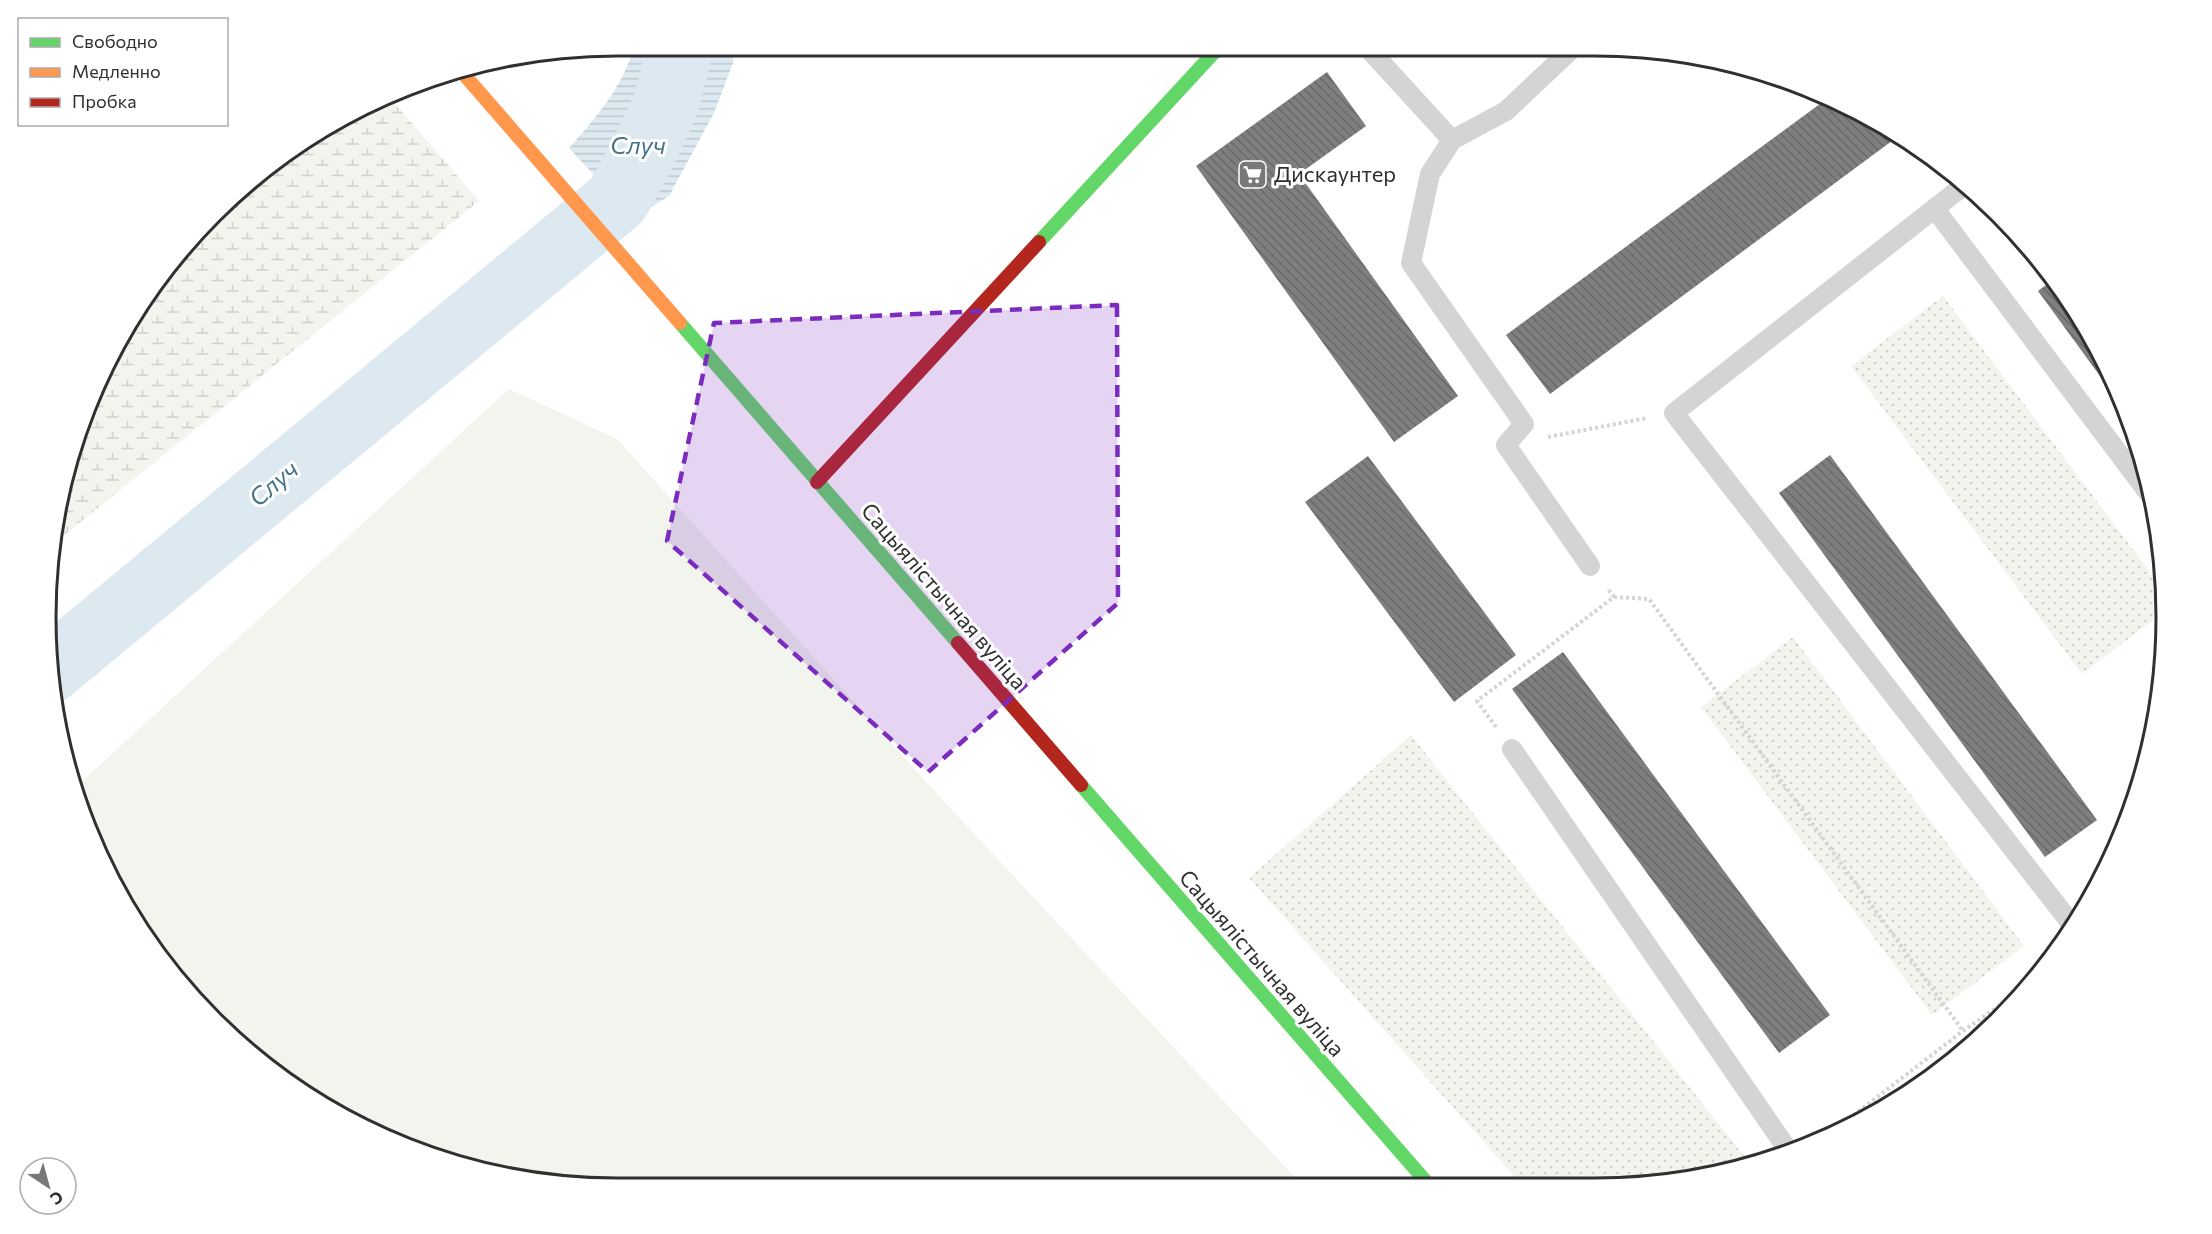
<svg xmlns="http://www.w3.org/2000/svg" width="2212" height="1234" font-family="Commissioner,sans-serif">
<defs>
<pattern id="wetland-marsh" width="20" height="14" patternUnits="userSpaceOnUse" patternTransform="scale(1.5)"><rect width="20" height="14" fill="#f1f5ed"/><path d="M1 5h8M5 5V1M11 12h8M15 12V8" fill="none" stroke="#cfd2cc"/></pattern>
<pattern id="park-dots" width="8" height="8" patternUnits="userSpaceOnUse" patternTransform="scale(1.5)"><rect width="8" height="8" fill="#f1f5ed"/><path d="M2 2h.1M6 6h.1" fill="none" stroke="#cfd2cc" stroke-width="1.8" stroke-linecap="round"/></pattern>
<pattern id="water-rules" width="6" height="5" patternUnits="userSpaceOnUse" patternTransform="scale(1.5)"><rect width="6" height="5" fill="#dce9f0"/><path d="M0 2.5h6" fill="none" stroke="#bdc8ce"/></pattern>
<pattern id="building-back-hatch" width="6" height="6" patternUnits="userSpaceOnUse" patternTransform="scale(1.5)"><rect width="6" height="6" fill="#7f7f7f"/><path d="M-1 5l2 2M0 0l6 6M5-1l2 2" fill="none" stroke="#686868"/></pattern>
</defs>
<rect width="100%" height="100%" fill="#fff"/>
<path fill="url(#wetland-marsh)" d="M390 98 479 201 57 541 65 469 142 299 269 163Z"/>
<path fill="url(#park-dots)" d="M1943 296 2165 592V611L2082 674 1851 366Z
M1793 637 2024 946 1932 1015 1701 707Z
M1411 735 1751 1165 1669 1184 1522 1185 1249 878Z"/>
<path fill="#f1f5ed" d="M509 389 617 439 936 793 1302 1185 580 1188 433 1159 331 1112 187 994 88 836 77 786Z"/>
<path fill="url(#water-rules)" d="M635 45H734L733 63 714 113 669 196 640 214 617 200 569 148C599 114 621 89 635 45Z"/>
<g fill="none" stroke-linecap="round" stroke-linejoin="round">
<path stroke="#dce9f0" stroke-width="66" d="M50 670 617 200 640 159 666 104 681 45"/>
</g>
<path fill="url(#building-back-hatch)" d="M1327 72 1366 126 1299 174 1458 396 1394 442 1196 166Z
M1828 98 1881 122 1900 135 1550 394 1506 335Z
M2055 278 2108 364 2124 409 2038 291Z
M1830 455 2097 820 2045 857 1779 493Z
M1368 456 1516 655 1454 702 1305 502Z
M1563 652 1830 1015 1779 1053 1512 689Z"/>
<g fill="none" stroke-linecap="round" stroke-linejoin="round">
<path stroke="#d4d4d4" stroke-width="4" stroke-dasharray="3 3" stroke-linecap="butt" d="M1548 437 1647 418
M1614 597 1649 599 1963 1031
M1496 727 1477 701 1614 597 1607 588
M1844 1127 1842 1124 1963 1031 2026 987"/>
<path stroke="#d4d4d4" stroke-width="20" d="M1366 46 1452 140 1506 111 1575 46
M1452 140 1430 174 1411 263 1524 424 1506 445 1590 566
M1967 183 1674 413 2073 926
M1935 209 2153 499
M1512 749 1790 1153"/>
<path stroke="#63d668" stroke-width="14" d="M1039 242 1220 46
M680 323 958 643
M1081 785 1429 1185"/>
<path stroke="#ff974d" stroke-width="14" d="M461 71 680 323"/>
<path stroke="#b3261e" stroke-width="14" d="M817 482 1039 242
M958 643 1081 785"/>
</g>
<path fill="#7b2cbf" fill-opacity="0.2" stroke="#7b2cbf" stroke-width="4.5" stroke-dasharray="12 8" stroke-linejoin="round" d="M1117 305 1118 603 928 772 667 541 714 323Z"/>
<defs>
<symbol id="supermarket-square" viewBox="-11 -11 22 22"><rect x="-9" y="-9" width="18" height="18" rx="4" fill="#787878" stroke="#fff"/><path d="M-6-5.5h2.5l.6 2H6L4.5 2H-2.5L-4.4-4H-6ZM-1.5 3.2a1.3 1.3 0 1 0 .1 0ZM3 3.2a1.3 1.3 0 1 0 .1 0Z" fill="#fff"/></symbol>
</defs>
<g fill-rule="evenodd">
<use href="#supermarket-square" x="1236" y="158" width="33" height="33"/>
</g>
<g text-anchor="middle" stroke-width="6" stroke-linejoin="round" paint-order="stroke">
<g font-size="22" fill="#303030" stroke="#fff" text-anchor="start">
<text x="1274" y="182">Дискаунтер</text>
</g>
<g font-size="22" fill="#303030" stroke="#fff">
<text transform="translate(944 596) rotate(49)" y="8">Сацыялістычная вуліца</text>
<text transform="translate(1262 963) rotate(49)" y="8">Сацыялістычная вуліца</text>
</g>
<g font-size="24" font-style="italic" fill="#44728c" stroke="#fff">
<text x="638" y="154">Случ</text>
<text transform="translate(274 484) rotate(-40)" y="8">Случ</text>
</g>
</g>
<path d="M0 0H2212V1234H0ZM617 56H1595A561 561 0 0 1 2156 617V617A561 561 0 0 1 1595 1178H617A561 561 0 0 1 56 617V617A561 561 0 0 1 617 56Z" fill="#fff" fill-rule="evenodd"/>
<path fill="none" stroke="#303030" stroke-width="3" d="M617 56H1595A561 561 0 0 1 2156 617V617A561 561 0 0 1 1595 1178H617A561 561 0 0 1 56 617V617A561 561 0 0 1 617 56Z"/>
<rect x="18" y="18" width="210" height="108" fill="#ffffff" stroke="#acacac" stroke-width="1.5"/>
<rect x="30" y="38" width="30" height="9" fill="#63d668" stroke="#acacac" stroke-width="1.5"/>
<text x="72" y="48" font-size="18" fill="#303030">Свободно</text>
<rect x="30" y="68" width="30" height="9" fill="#ff974d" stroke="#acacac" stroke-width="1.5"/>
<text x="72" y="78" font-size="18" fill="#303030">Медленно</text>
<rect x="30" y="98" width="30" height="9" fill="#b3261e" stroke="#acacac" stroke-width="1.5"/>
<text x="72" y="108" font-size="18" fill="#303030">Пробка</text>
<g transform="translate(48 1186) rotate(144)"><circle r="28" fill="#ffffff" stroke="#acacac" stroke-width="1.5"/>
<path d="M0-4.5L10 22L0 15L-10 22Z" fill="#787878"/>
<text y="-9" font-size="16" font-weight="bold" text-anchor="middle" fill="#303030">С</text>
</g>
</svg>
